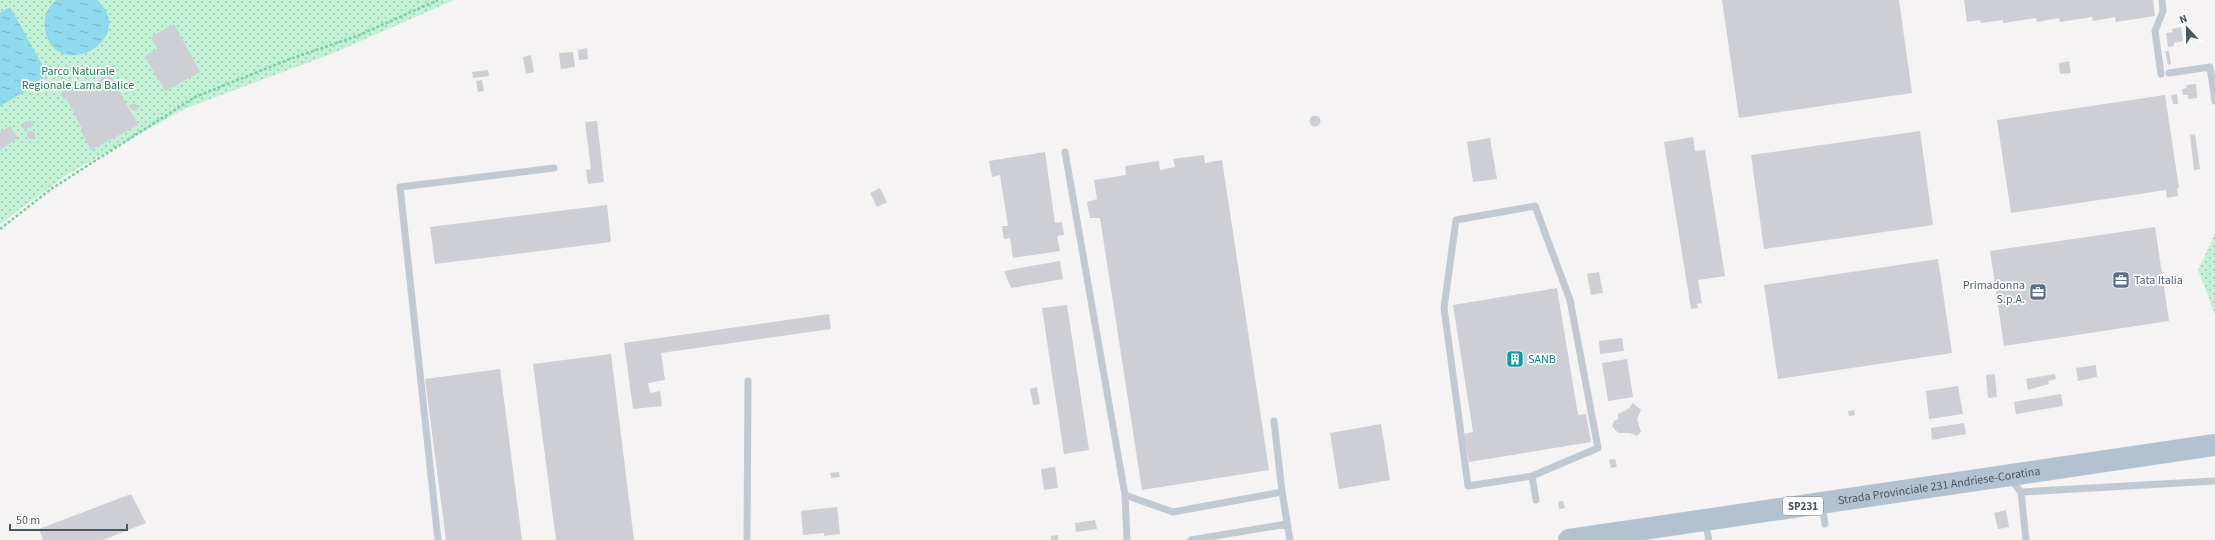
<svg xmlns="http://www.w3.org/2000/svg" width="2215" height="540" font-family="'Source Sans 3',sans-serif">
<defs>
<pattern id="park-dots" width="8" height="8" patternUnits="userSpaceOnUse"><rect width="8" height="8" fill="#c3f1d5"/><path d="M2 2h.1M6 6h.1" fill="none" stroke="#a0c6b0" stroke-width="1.8" stroke-linecap="round"/></pattern>
<pattern id="water-ripples" width="26" height="14" patternUnits="userSpaceOnUse"><rect width="26" height="14" fill="#90daee"/><path d="M2 4q2-2 4 0t4 0M15 11q2-2 4 0t4 0" fill="none" stroke="#78b4c4"/></pattern>
</defs>
<rect width="100%" height="100%" fill="#f5f3f3"/>
<path fill="url(#park-dots)" d="M0 0H454L331 54 184 109 68 174 0 224Z
M2215 234V314L2198 270Z"/>
<path fill="url(#water-ripples)" d="M56 0H97C140 39 56 85 45 30 43 19 47 7 56 0Z
M10 7 48 75 38 81 39 83 0 106V13Z"/>
<path fill="#cdcfd5" d="M1722 0H1899L1912 93 1739 118Z
M1964 0H2153L2155 16 2116 22 2115 17 2093 21 2092 17 2060 22 2059 18 2037 22 2036 18 2003 23V20L1981 23 1980 20 1967 22Z
M174 24 200 72 165 91 145 56 157 49 151 37Z
M2181 27 2183 41 2174 43V46L2168 47 2166 33 2173 32 2172 29Z
M587 48 588 59 579 60 578 50Z
M2165 51H2169L2171 64 2168 65Z
M573 52 575 67 561 69 559 53Z
M531 55 534 72 526 74 523 57Z
M2069 61 2071 73 2060 74 2059 63Z
M488 70 489 76 473 78 472 72Z
M110 74 138 125 91 150 81 131 83 130 66 98 64 100 60 92 75 84 79 91Z
M482 80 484 91 478 92 476 81Z
M2196 84 2197 98 2188 99V95H2183L2182 89 2187 88 2186 85Z
M2177 94 2178 104H2173L2171 95Z
M2165 95 2179 188H2177L2178 196 2167 198 2166 190 2011 213 1997 120Z
M130.5 107a3.5 3.5 0 1 1 7 0a3.5 3.5 0 1 1-7 0Z
M1309.5 121a5.5 5.5 0 1 1 11 0a5.5 5.5 0 1 1-11 0Z
M31 120 34 126 24 130 21 124Z
M597 121 604 182 588 184 586 170 591 169 585 122Z
M10 126 18 138 0 150V132Z
M1920 131 1933 225 1764 249 1751 155Z
M27 135a4 4 0 1 1 8 0a4 4 0 1 1-8 0Z
M2195 134 2200 169 2194 170 2190 135Z
M1693 137 1695 151 1705 150 1725 276 1698 280 1702 303 1697 304 1698 308 1691 309 1664 142Z
M1490 138 1497 179 1473 182 1467 142Z
M1045 152 1055 223 1062 222 1064 235 1057 236 1060 251 1013 258 1010 238 1004 239 1002 226H1008L1000 175 992 177 989 161Z
M1204 155 1205 163 1222 160 1269 470 1142 490 1100 218H1090L1087 202 1097 199 1094 180 1126 175 1125 166 1159 161 1160 170 1175 167 1173 159Z
M880 188 887 202 877 207 870 193Z
M607 205 611 242 435 264 430 227Z
M2155 227 2169 321 2004 346 1990 251Z
M1938 259 1952 353 1778 379 1764 285Z
M1060 261 1063 279 1011 288 1004 271Z
M1599 272 1603 293 1591 295 1587 274Z
M1557 288 1578 415 1586 414 1591 442 1469 462 1464 434 1473 432 1453 305Z
M1067 305 1089 450 1064 454 1042 308Z
M829 314 831 329 661 353 665 380 648 383 650 393 660 391 662 406 633 409 624 343Z
M1622 338 1624 351 1600 354 1599 341Z
M611 354 634 540H556L533 364Z
M1627 359 1633 397 1608 401 1602 363Z
M2096 365 2097 377 2078 381 2076 368Z
M500 369 522 540H446L425 379Z
M1995 374 1997 397 1988 398 1986 375Z
M2055 374 2056 379 2048 381 2049 384 2028 390 2026 379Z
M1958 386 1963 414 1929 419 1926 391Z
M1037 387 1040 404 1033 405 1030 389Z
M2061 394 2063 406 2016 414 2014 402Z
M1633 403 1641 410 1637 419 1641 432 1637 436 1630 433H1618L1612 426 1614 421 1618 419V414L1628 409Z
M1854 410 1855 415 1849 416 1848 411Z
M1964 423 1966 434 1932 440 1931 428Z
M1381 424 1390 480 1339 489 1330 433Z
M1615 459 1617 467 1611 468 1609 460Z
M1055 467 1058 488 1044 490 1041 469Z
M839 472 840 477 831 478 830 473Z
M131 494 146 523 103 540H43L39 529Z
M1563 501 1565 508 1559 509 1558 502Z
M837 507 840 534 824 536V533L803 535 801 511Z
M2006 510 2009 527 1998 529 1994 513Z
M1095 520 1097 529 1076 532 1075 523Z
M1058 535V540H1051V536Z"/>
<g fill="none" stroke-linecap="round" stroke-linejoin="round">
<path stroke="#7ad0a6" stroke-width="2.5" stroke-dasharray="3 2" stroke-linecap="butt" d="M0 229 51 189 195 97 290 59 357 36 438 0"/>
<path stroke="#c1cad2" stroke-width="7" d="M2169 73 2210 67 2215 101
M2161 74 2155 31 2163 11 2162 0
M1065 152 1125 495 1173 512 1282 492 1290 540
M1274 421 1282 492
M1532 476 1598 448 1570 300 1535 206 1456 220 1444 308 1468 486 1532 476 1536 500
M2010 479 2021 492 2026 540
M2021 492 2215 481
M1125 495 1127 540
M1822 505 1825 524
M1705 522 1709 540
M438 540 400 187 554 168
M747 540 748 381
M1191 540 1287 524"/>
<path stroke="#b3c2d1" stroke-width="22" id="s1" d="M1569 540 2215 445"/>
</g>
<defs>
<symbol id="office-square" viewBox="-11 -11 22 22"><rect x="-9" y="-9" width="18" height="18" rx="4" fill="#5c6f8a" stroke="#fff"/><path d="M-6-3h4V-5.5h4V-3h4V5H-6ZM-1-4.5V-3h2v-1.5ZM-6 0V1H6V0Z" fill="#fff"/></symbol>
<symbol id="building-square" viewBox="-11 -11 22 22"><rect x="-9" y="-9" width="18" height="18" rx="4" fill="#0f9aa8" stroke="#fff"/><path d="M-4-6H4V6H1V3H-1V6H-4ZM-2.5-4.3h1.7v1.8h-1.7ZM.8-4.3h1.7v1.8H.8ZM-2.5-1h1.7V.8h-1.7ZM.8-1h1.7V.8H.8Z" fill="#fff"/></symbol>
</defs>
<g fill-rule="evenodd">
<use href="#office-square" x="2111" y="270" width="20" height="20"/>
<use href="#office-square" x="2028" y="282" width="20" height="20"/>
<use href="#building-square" x="1505" y="349" width="20" height="20"/>
</g>
<g text-anchor="middle" stroke-width="3.5" stroke-linejoin="round" paint-order="stroke">
<rect fill="#fff" stroke="#808990" stroke-width="1" x="1783" y="497" width="40" height="18" rx="3"/>
<g font-size="11" font-weight="bold" fill="#4a5661">
<text x="1803" y="510">SP231</text>
</g>
<g font-size="12" fill="#17864f" stroke="#fff">
<text x="78" y="75">Parco Naturale<tspan x="78" dy="14">Regionale Lama Balice</tspan></text>
</g>
<g font-size="12" fill="#4e5e75" stroke="#fff" text-anchor="start">
<text x="2134" y="284">Tata Italia</text>
<text x="2025" y="289" text-anchor="end">Primadonna<tspan x="2025" dy="14">S.p.A.</tspan></text>
</g>
<g font-size="12" fill="#0d838f" stroke="#fff" text-anchor="start">
<text x="1528" y="363">SANB</text>
</g>
<g font-size="12" fill="#4a5661" stroke="#fff">
<text dy="4" stroke="none"><textPath href="#s1" startOffset="374">Strada Provinciale 231 Andriese-Coratina</textPath></text>
</g>
</g>
<g transform="translate(2187 28) rotate(338)" stroke="#ffffff" stroke-width="3" paint-order="stroke">
<path d="M0-3L7 15L0 10L-7 15Z" fill="#4a5661"/>
<text y="-6" font-size="11" font-weight="bold" text-anchor="middle" fill="#4a5661">N</text>
</g>
<path d="M10 524v6h117v-6" fill="none" stroke="#4a5661" stroke-width="2"/>
<text x="16" y="524" font-size="12" fill="#4a5661" stroke="#ffffff" stroke-width="3" paint-order="stroke">50 m</text>
</svg>
